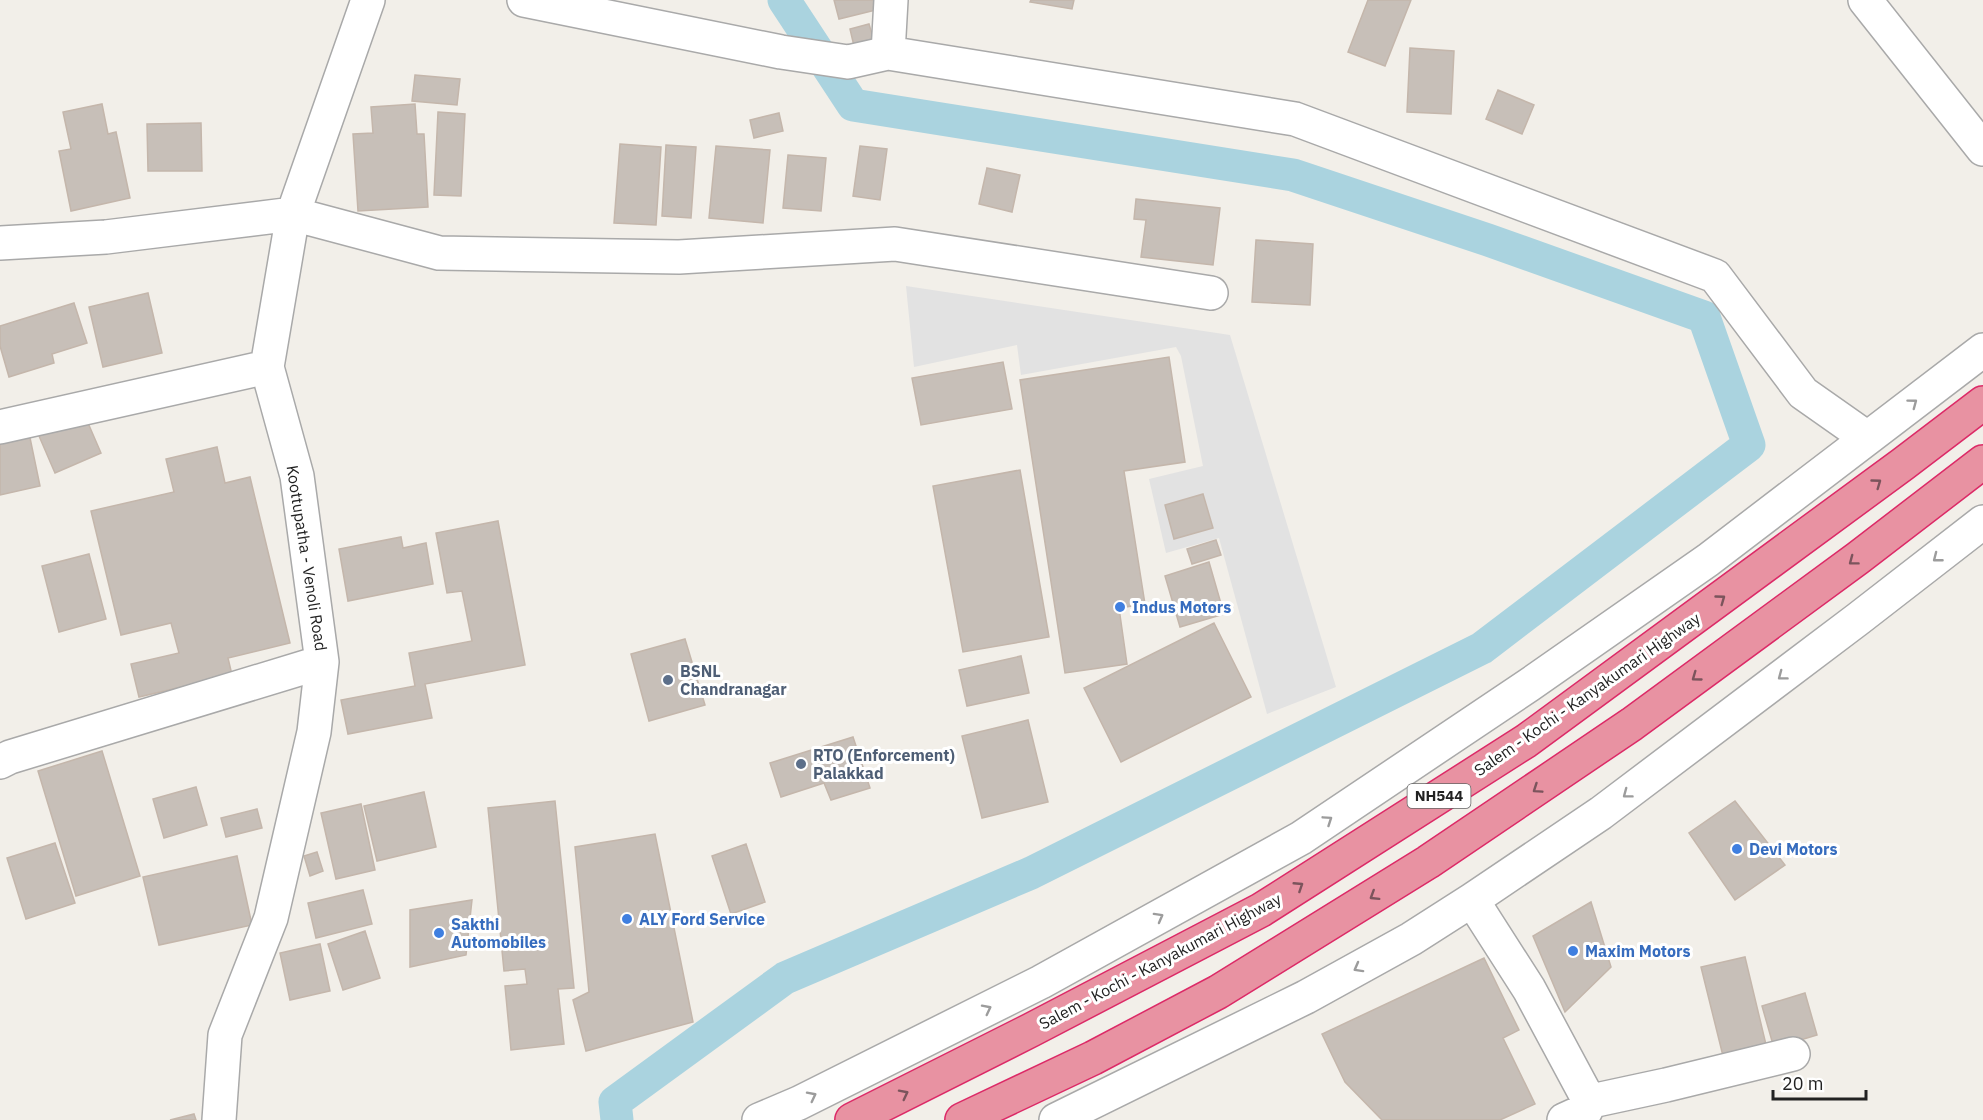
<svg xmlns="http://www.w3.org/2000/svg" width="1983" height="1120" font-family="'IBM Plex Sans',sans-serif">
<rect width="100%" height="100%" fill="#f2efe9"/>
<path fill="#e2e2e2" d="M906 286 1230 335 1336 687 1267 714 1219 538 1166 553 1149 479 1203 466 1181 356 1176 347 1021 375 1017 345 914 367Z"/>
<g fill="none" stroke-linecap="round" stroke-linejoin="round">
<path stroke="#aad3df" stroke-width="33" d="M617 1120 615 1102 785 978 1031 873 1482 648 1749 445 1704 317 1488 240 1293 175 853 105 784 0"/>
</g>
<path fill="#c7bfb8" stroke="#c4b6ab" stroke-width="1.5" d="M834 0H882L884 8 839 19Z
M1031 0H1074L1072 9 1030 2Z
M1368 0H1411L1385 66 1348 52Z
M869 24 874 41 854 46 850 29Z
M1410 48 1454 51 1451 114 1407 112Z
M415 75 460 79 457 105 412 101Z
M1498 90 1534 105 1522 134 1486 119Z
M102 104 108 134 116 132 130 198 71 211 59 151 71 149 63 112Z
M415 104 417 134H424L428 207 358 211 353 134 373 133 371 107Z
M438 112 465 114 461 196 434 195Z
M779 113 783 131 754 138 750 120Z
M201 123 202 171H148L147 124Z
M620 144 661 147 656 225 614 223Z
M666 145 696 147 691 218 662 216Z
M716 146 770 150 763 223 709 218Z
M860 146 887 149 880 200 853 196Z
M788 155 826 158 821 211 783 208Z
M987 168 1020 175 1012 212 979 204Z
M1136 199 1220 208 1213 265 1141 257 1146 220 1134 219Z
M1256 240 1313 244 1310 305 1252 302Z
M148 293 162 353 103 367 89 307Z
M74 303 87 343 52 354 54 363 9 377 0 346V326Z
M1169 357 1185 462 1124 471 1145 604 1119 608 1127 664 1065 673 1020 380Z
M1003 362 1012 409 921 425 912 378Z
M85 416 101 453 55 473 39 436Z
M29 433 40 486 0 495V439Z
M217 447 225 483 250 477 290 643 228 658 232 675 139 697 131 664 179 653 171 623 121 635 91 511 174 492 166 459Z
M1020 470 1049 637 963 652 933 486Z
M1203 494 1213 528 1174 539 1165 505Z
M498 521 525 665 425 684 432 718 348 734 341 700 415 686 409 653 472 641 462 591 447 593 436 533Z
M401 537 403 548 426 543 433 584 348 601 339 549Z
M1216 540 1221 555 1192 564 1187 549Z
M89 554 106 619 59 632 42 566Z
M1209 562 1224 614 1180 627 1165 576Z
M1214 623 1251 697 1121 762 1084 688Z
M685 639 705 705 649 721 631 654Z
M1021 656 1029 693 967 706 959 670Z
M1028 720 1048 802 982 818 962 736Z
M853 737 870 788 831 800 824 783 781 797 770 763Z
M102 751 140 876 76 896 38 771Z
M196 787 207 825 164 838 153 799Z
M424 792 436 847 377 861 364 806Z
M555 801 574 988 558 989 564 1044 511 1050 505 986 527 984 525 969 504 971 488 808Z
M1735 801 1785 865 1735 900 1689 833Z
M361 804 375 870 336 879 321 813Z
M257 809 262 828 226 837 221 818Z
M655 834 693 1022 586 1051 573 1000 589 992 575 847Z
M55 843 75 903 26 919 7 858Z
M746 844 765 902 731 914 712 856Z
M317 852 323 871 310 876 304 856Z
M237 856 252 925 159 945 143 877Z
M363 890 372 924 316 938 308 903Z
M472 900 466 955 410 967V910Z
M1591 902 1611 967 1565 1012 1533 936Z
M365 931 380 978 343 990 328 944Z
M320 944 330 991 290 1000 280 953Z
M1745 957 1768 1053 1725 1064 1701 967Z
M1484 958 1519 1030 1503 1038 1535 1104 1500 1120H1382L1345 1082 1322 1034Z
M1805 993 1817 1035 1774 1048 1762 1006Z
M194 1114 196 1120H170Z"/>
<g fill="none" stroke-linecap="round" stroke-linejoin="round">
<defs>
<path id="minor" d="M524 0 781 52 848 62 888 53 1295 119 1715 276 1803 393 1867 438
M1865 0 1983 149
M888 53 891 0
M0 243 106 237 293 214 439 253 679 257 895 244 1211 293
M0 427 267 367
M0 762 10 757 322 662
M1472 900 1529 989 1587 1097 1586 1110 1564 1120
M1587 1102 1666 1085 1793 1054
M219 1120 225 1035 271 918 314 732 322 662 297 476 267 367 293 214 368 0
M759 1120 799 1103 1041 982 1301 838 1529 685 1708 560 1983 350
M1056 1120 1306 997 1411 939 1472 900 1601 813 1858 619 1983 522"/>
<path id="highway" d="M852 1120 1031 1030 1261 910 1526 741 1903 464 1983 403
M962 1120 1093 1058 1218 992 1428 862 1632 724 1858 558 1983 462"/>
</defs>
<use href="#minor" stroke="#a9a9a9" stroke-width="36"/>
<use href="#highway" stroke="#dc2a67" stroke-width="36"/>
<use href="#minor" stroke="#fff" stroke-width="33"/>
<use href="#highway" stroke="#e892a2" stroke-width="33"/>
</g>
<defs><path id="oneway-chevron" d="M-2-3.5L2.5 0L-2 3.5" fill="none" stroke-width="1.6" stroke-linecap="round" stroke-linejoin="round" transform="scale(1.5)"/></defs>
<g stroke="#9c9c9c">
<use href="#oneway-chevron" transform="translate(1913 403) rotate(-37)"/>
<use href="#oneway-chevron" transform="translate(1937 558) rotate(142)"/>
<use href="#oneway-chevron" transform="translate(1782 676) rotate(143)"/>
<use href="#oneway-chevron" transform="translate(1627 794) rotate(143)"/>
<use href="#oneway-chevron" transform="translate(1328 820) rotate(-34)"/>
<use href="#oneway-chevron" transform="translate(1159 917) rotate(-29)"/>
<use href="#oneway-chevron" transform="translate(1358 968) rotate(151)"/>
<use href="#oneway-chevron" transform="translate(987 1009) rotate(-27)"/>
<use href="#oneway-chevron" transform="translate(812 1096) rotate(-27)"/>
</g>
<g stroke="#7b545c">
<use href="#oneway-chevron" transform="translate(1877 483) rotate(-36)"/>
<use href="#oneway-chevron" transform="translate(1853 561) rotate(143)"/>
<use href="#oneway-chevron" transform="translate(1721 599) rotate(-36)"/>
<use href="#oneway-chevron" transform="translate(1696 677) rotate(144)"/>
<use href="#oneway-chevron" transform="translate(1537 789) rotate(146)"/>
<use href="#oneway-chevron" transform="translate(1299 886) rotate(-33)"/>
<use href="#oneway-chevron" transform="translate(1374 896) rotate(148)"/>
<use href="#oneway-chevron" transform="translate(904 1094) rotate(-27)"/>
</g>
<g fill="#3f7fe0" stroke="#fff" stroke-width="2">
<circle cx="1120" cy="607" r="6"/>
<circle cx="1737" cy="849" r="6"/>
<circle cx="627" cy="919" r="6"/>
<circle cx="439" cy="933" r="6"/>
<circle cx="1573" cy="951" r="6"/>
</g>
<g fill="#5c6f8a" stroke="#fff" stroke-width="2">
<circle cx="668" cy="680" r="6"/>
<circle cx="801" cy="764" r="6"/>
</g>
<g text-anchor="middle" stroke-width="6" stroke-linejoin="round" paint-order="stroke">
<rect fill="#fff" stroke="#646464" stroke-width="1.5" x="1407.5" y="784" width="63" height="24" rx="4.5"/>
<g font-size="15" font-weight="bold" fill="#222">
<text x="1439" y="801">NH544</text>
</g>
<g font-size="16" fill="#222" stroke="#fff">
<text transform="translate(307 558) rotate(81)" y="6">Koottupatha - Venoli Road</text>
<text transform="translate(1587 694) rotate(-35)" y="6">Salem - Kochi - Kanyakumari Highway</text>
<text transform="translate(1160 961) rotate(-28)" y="6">Salem - Kochi - Kanyakumari Highway</text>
</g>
<g font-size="16" font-weight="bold" fill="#366cbe" stroke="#fff" text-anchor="start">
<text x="1132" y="613">Indus Motors</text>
<text x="1749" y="855">Devi Motors</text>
<text x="639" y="925">ALY Ford Service</text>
<text x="451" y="930">Sakthi<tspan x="451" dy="18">Automobiles</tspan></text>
<text x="1585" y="957">Maxim Motors</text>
</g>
<g font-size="16" font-weight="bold" fill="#4e5e75" stroke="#fff" text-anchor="start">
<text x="680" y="677">BSNL<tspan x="680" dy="18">Chandranagar</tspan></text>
<text x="813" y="761">RTO (Enforcement)<tspan x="813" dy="18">Palakkad</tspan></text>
</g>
</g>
<path d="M1773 1090v9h93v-9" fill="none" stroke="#222222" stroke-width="3"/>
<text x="1782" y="1090" font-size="18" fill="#222222" stroke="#ffffff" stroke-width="4.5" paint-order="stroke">20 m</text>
</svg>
